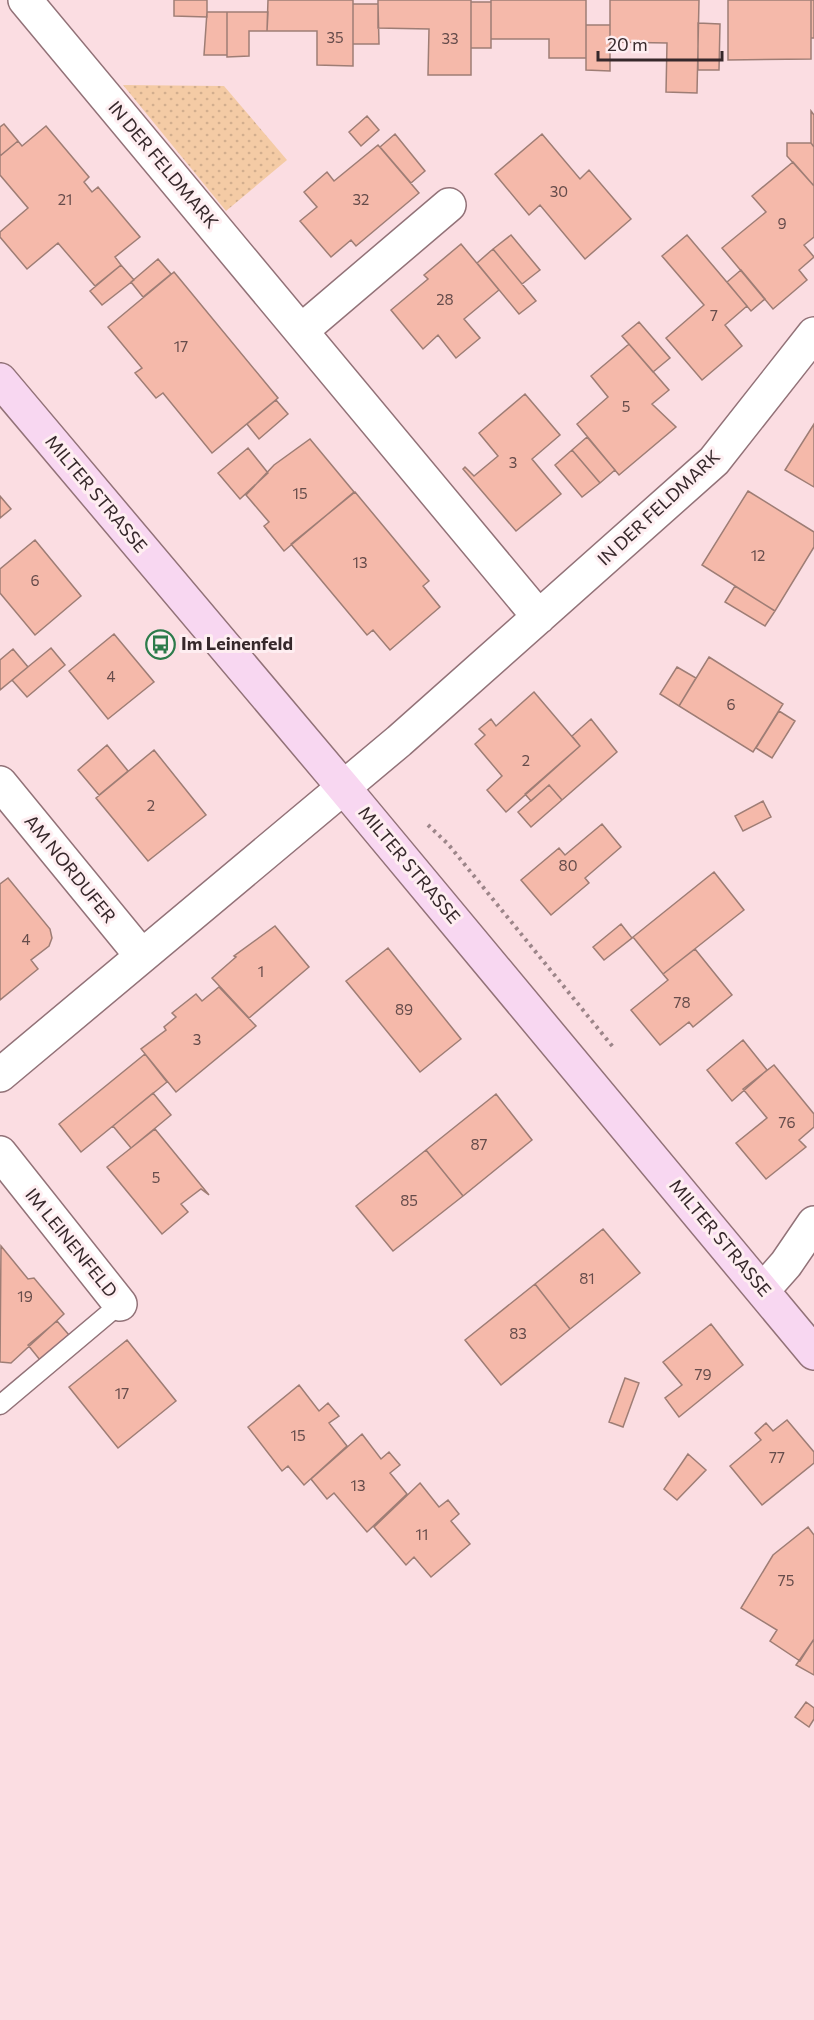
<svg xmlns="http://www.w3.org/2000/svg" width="814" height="2020" font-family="Commissioner,sans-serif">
<defs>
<pattern id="park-dots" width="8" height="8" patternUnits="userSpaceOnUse" patternTransform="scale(1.5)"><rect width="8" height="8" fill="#f4cba5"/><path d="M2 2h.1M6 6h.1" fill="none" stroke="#d2ae8e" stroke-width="1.8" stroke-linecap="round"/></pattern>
</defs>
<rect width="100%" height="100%" fill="#fbdde2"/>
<path fill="url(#park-dots)" d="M123 85 224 86 287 160 226 211Z"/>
<path fill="#f5b9aa" stroke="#9e7d75" stroke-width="1.5" d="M174 0H207V17L174 16Z
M268 0H353V66L317 65V31H267Z
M378 0H471V75H428L429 29 378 28Z
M491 0H586V58H549V39H491Z
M610 0H699L697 93 666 92 667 43 610 42Z
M728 0H811V59L728 60Z
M811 0H814V38H811Z
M471 2H491V48H471Z
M353 4H378L379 44H353Z
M207 12H227V55H204Z
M227 12H268L267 31H249V56L227 57Z
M698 23 720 24 719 70H698Z
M586 25H610V71L586 70Z
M811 111 814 115V147L811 143Z
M367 116 379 130 361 146 349 132Z
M4 124 18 141 0 156V127Z
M46 126 89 177 84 182 92 192 98 187 140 237 115 257 121 265 95 286 58 243 27 269 0 237V232L28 208 0 175V156L18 141 22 146Z
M395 134 425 171 411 183 380 147Z
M542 134 580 179 589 170 631 219 585 259 540 205 529 215 495 174Z
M787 143H811L814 147V186L787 156Z
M378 145 419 193 356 246 351 240 331 257 300 221 317 207 304 192 327 172 334 181Z
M793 162 814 186V237L804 245 814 257 799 270 807 280 773 309 722 248 766 212 752 196Z
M511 235 540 270 522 284 493 249Z
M687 235 747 306 725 325 742 346 702 380 666 338 704 305 662 256Z
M461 244 499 290 464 319 480 338 456 358 438 335 423 349 391 310 428 279 424 275Z
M493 249 536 301 519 314 477 263Z
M158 259 171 274 143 297 131 282Z
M121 265 134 280 102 305 90 291Z
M741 270 765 299 751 311 727 282Z
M174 272 278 398 212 453 163 393 156 398 135 373 142 368 108 327Z
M639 322 670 358 653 372 622 336Z
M629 344 669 390 652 404 676 427 619 475 577 424 608 397 591 376Z
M525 394 560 435 532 459 561 494 516 531 463 469 465 467 474 476 498 456 479 433Z
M276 400 288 414 259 439 247 424Z
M814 424V487L785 470Z
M587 437 615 470 600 483 572 450Z
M310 439 354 492 284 551 264 526 269 522 246 495 274 465Z
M248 448 268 473 240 499 218 473Z
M572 450 600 483 582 497 555 465Z
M748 491 814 532V547L775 611 702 565Z
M355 492 429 581 423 586 440 607 390 650 373 630 367 635 291 544Z
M0 496 11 509 0 518Z
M35 540 81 596 35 635 0 593V569Z
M735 586 775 611 765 626 725 602Z
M114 634 154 682 108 719 69 671Z
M51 648 65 665 27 697 12 680Z
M13 649 28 667 0 690V660Z
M709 657 783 704 753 752 679 706Z
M677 667 696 678 679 706 660 694Z
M534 692 580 746 506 812 487 790 502 776 475 744 485 735 479 729 491 719 496 726Z
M779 711 795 721 772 758 756 748Z
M591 719 617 752 562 800 549 785 531 801 525 794 580 746 572 736Z
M107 745 128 771 99 795 78 770Z
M154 750 206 815 148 861 96 798Z
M549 785 562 800 531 827 518 812Z
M763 801 771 817 743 831 735 816Z
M602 824 621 847 585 878 589 883 551 915 521 880 559 848 565 855Z
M714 872 744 910 663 974 633 937Z
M8 878 50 929 52 938 49 946 31 960 38 969 0 1000V884Z
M621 924 632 938 604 960 593 947Z
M275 926 309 967 249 1018 212 978 236 957 234 956Z
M388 948 461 1039 420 1072 346 981Z
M695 949 732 995 693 1027 689 1022 660 1045 631 1010 668 980 663 974Z
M219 987 256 1026 176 1092 141 1049 166 1030 164 1027 176 1017 172 1013 196 994 202 1001Z
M743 1040 767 1070 732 1101 707 1070Z
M145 1054 167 1082 81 1152 59 1124Z
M774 1065 814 1114V1127L799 1140 806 1147 766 1179 736 1143 767 1118 743 1089Z
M153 1093 171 1115 131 1148 113 1126Z
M496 1094 532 1140 463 1196 426 1150Z
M155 1129 209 1195 201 1189 181 1204 188 1212 162 1234 107 1167Z
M426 1150 463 1196 393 1251 356 1206Z
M603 1229 640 1273 570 1329 535 1284Z
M1 1246 28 1279 34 1278 64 1314 11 1363 0 1362Z
M535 1284 570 1329 501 1385 465 1340Z
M57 1321 69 1335 40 1360 28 1345Z
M711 1324 743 1365 679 1417 665 1398 682 1385 663 1362Z
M127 1340 176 1401 118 1448 69 1387Z
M625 1378 639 1383 623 1427 609 1422Z
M299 1385 319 1411 328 1403 339 1416 329 1423 347 1446 304 1485 288 1466 282 1471 248 1427Z
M787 1420 814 1452V1463L762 1505 730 1466 761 1440 755 1433 766 1423 773 1431Z
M362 1434 381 1459 389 1452 400 1465 390 1473 407 1494 367 1532 334 1493 327 1499 311 1479Z
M688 1454 706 1470 677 1500 664 1489Z
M420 1483 439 1507 448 1500 459 1514 451 1521 470 1544 431 1577 414 1557 406 1565 374 1527Z
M808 1527 814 1535V1639L800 1661 770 1641 777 1630 741 1608 773 1555Z
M814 1639V1675L796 1665Z
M806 1702 814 1708V1719L809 1727 795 1717Z"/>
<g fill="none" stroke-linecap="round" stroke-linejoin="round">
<defs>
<path id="lane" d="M0 1405 120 1304"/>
<path id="street" d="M25 0 539 617
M301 331 449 205
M0 783 141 955
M0 1075 399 741 714 461 814 334
M0 1153 120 1304
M763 1290 786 1264 814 1223"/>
<path id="secondary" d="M0 380 344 788 814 1353"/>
</defs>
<use href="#lane" stroke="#927278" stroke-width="21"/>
<use href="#street" stroke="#927278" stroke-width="36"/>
<use href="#secondary" stroke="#927278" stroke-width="36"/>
<path stroke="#9c8589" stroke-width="4" stroke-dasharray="3 4.5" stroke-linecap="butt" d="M428 825 448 844 613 1047"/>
<use href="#lane" stroke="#fff" stroke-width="18"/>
<use href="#street" stroke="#fff" stroke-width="33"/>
<use href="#secondary" stroke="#f8d7f1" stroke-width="33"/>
</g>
<defs>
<symbol id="bus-ring" viewBox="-11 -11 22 22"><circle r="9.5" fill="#feeef1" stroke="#2d7b4b" stroke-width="1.5"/><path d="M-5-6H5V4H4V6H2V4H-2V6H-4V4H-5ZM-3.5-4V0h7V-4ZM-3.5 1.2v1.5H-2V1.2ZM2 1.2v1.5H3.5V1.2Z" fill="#2d7b4b"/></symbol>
</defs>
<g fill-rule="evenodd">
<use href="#bus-ring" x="144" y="628" width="33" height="33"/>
</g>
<g text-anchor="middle" stroke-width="6" stroke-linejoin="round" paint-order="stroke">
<g font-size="15" fill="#664c4b">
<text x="335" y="43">35</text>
<text x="450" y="44">33</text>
<text x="559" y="197">30</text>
<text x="65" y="205">21</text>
<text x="361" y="205">32</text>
<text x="782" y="229">9</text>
<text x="445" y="305">28</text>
<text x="714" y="321">7</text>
<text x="181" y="352">17</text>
<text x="626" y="412">5</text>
<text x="513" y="468">3</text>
<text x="300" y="499">15</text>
<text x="758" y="561">12</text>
<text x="360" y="568">13</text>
<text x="35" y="586">6</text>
<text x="111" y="682">4</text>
<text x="731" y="710">6</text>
<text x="526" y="766">2</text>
<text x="151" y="811">2</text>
<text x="568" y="871">80</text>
<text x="26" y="945">4</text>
<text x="261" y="977">1</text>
<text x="682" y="1008">78</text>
<text x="404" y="1015">89</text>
<text x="197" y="1045">3</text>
<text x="787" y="1128">76</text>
<text x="479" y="1150">87</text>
<text x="156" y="1183">5</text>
<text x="409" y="1206">85</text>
<text x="587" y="1284">81</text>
<text x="25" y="1302">19</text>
<text x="518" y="1339">83</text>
<text x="703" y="1380">79</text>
<text x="122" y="1399">17</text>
<text x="298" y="1441">15</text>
<text x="777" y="1463">77</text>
<text x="358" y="1491">13</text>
<text x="422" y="1540">11</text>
<text x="786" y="1586">75</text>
</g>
<g font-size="18" fill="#36282b" stroke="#feeef1">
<text transform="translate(163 165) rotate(50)" y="6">IN DER FELDMARK</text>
<text transform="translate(96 494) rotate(50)" y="6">MILTER STRASSE</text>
<text transform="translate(659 508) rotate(-43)" y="6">IN DER FELDMARK</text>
<text transform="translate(409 865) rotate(50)" y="6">MILTER STRASSE</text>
<text transform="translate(70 869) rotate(51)" y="6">AM NORDUFER</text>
<text transform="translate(720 1238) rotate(50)" y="6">MILTER STRASSE</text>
<text transform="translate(71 1243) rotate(51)" y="6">IM LEINENFELD</text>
</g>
<g font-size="18" font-weight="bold" fill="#36282b" stroke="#feeef1" text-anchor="start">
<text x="181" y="650">Im Leinenfeld</text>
</g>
</g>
<path d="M598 51v9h124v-9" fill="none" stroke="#36282b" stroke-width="3"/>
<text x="607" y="51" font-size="18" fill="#36282b" stroke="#feeef1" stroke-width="4.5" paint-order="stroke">20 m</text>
</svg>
